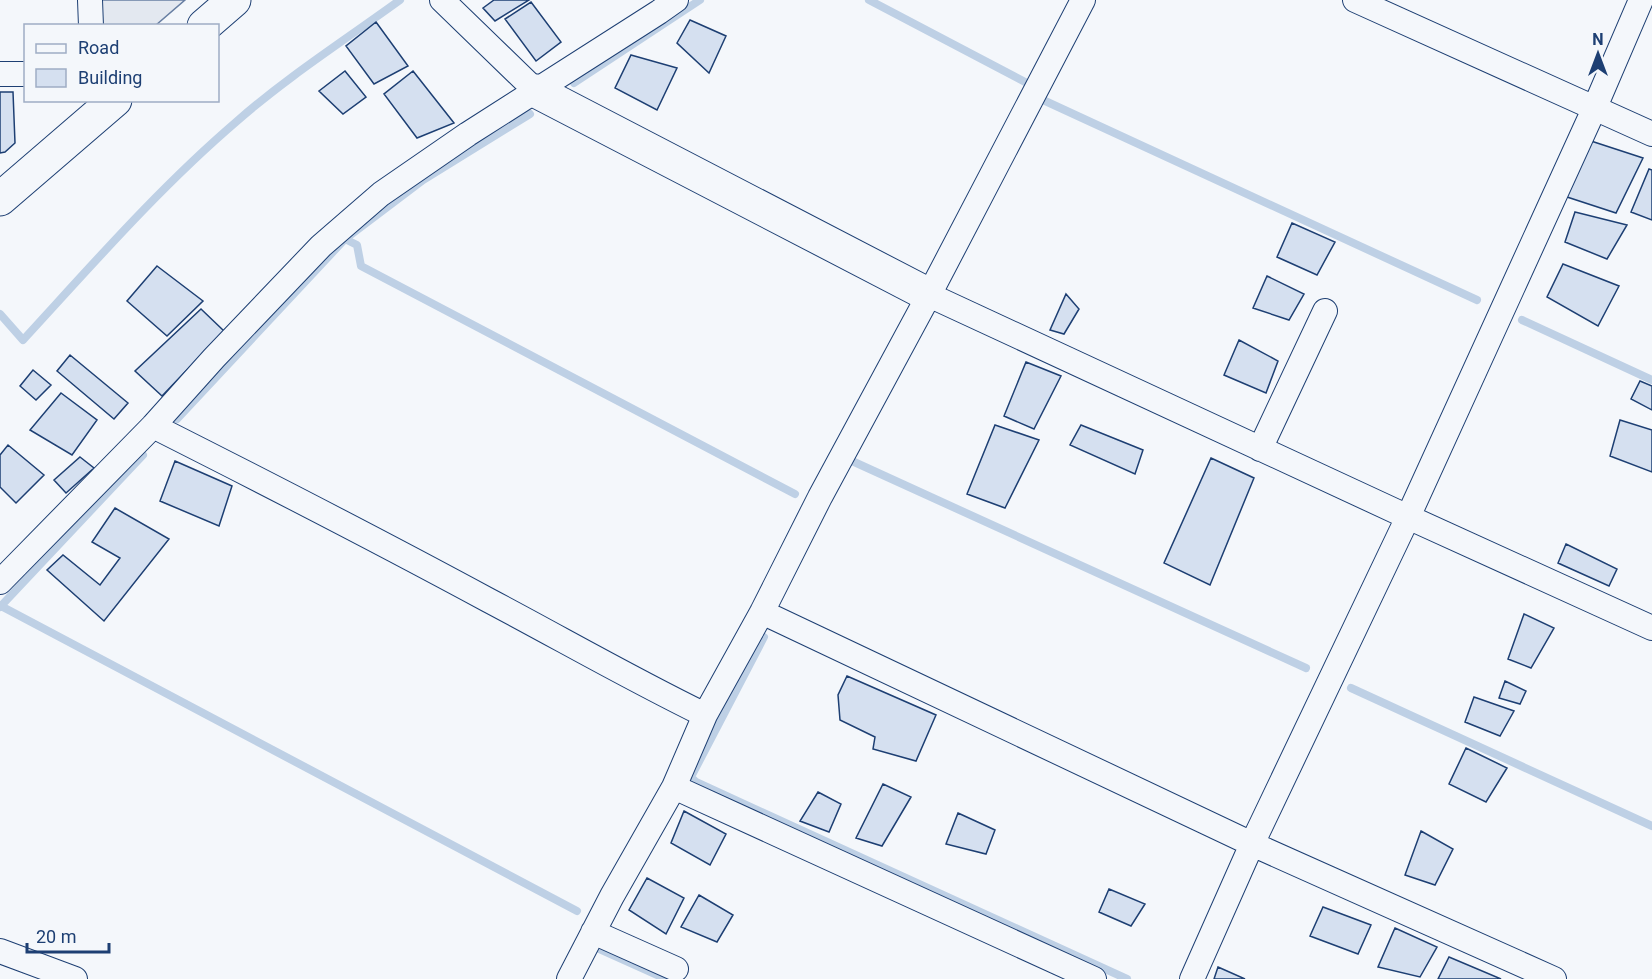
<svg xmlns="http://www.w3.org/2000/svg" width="1652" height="979" font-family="Roboto,sans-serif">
<rect width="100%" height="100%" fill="#f4f7fb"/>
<path fill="#e3e8f0" stroke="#687fa3" stroke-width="1.5" d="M100 0H185L156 25 99 26Z"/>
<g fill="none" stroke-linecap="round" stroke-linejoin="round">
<path stroke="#bed0e5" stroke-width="8" d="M869 0 1027 83
M574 83 700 0
M1043 100 1477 300
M345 239 357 245 361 266 795 494
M0 314 23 340C92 265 159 188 236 122 287 77 345 40 400 0
M1522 320 1652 380
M177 419 345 239 423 180 530 114
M852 461 1306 668
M1 606 577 911
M0 607 143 455
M764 637 691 777 696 782 1127 979
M1351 688 1652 826
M595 947 666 979"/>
</g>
<path fill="#d5e0f0" stroke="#1d3f73" stroke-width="1.5" d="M494 0H529L495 21 483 8Z
M531 2 561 42 536 61 505 19Z
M690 20 726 36 709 73 677 43Z
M376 22 408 66 374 84 346 46Z
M631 55 677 68 657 110 615 88Z
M345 71 366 97 343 114 319 91Z
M413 71 454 123 417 138 384 94Z
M0 92H13L15 143 5 152 0 153Z
M1591 141 1643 158 1616 213 1564 196Z
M1649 169 1652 170V220L1631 212Z
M1575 212 1627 225 1607 259 1565 242Z
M1292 223 1335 242 1317 275 1277 257Z
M1563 264 1619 286 1598 326 1547 297Z
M157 266 203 301 167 336 127 301Z
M1267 276 1304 294 1289 320 1253 308Z
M1066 294 1079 309 1064 334 1050 330Z
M201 309 224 331 162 396 135 371Z
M1239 340 1278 361 1266 393 1224 375Z
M70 355 128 403 114 419 57 371Z
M1026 362 1061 376 1034 429 1004 416Z
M33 370 51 385 36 400 20 386Z
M1640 381 1652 386V410L1631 399Z
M61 393 97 420 72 455 30 430Z
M1620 420 1652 430V472L1610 456Z
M995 425 1039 440 1005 508 967 494Z
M1081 425 1143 450 1135 474 1070 445Z
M8 445 44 475 16 503 0 487V455Z
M80 457 94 468 66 493 54 480Z
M1211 458 1254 478 1210 585 1164 563Z
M175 461 232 486 219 526 160 501Z
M115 508 169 539 104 621 47 570 63 555 100 585 120 558 92 542Z
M1566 544 1617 569 1609 586 1558 563Z
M1524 614 1554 628 1531 668 1508 659Z
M847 676 936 715 916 761 873 749 875 737 840 720 838 695Z
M1505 681 1526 691 1520 704 1499 698Z
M1474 697 1514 711 1500 736 1465 722Z
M1466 748 1507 768 1486 802 1449 784Z
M883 784 911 797 882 846 856 838Z
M818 792 841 804 829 832 800 821Z
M684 811 726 834 710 865 671 843Z
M958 813 995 830 986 854 946 844Z
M1421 831 1453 849 1435 885 1405 875Z
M647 878 684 898 666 934 629 910Z
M1109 889 1145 904 1131 926 1099 912Z
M699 895 733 915 717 942 681 927Z
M1323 907 1371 925 1358 954 1310 936Z
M1395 928 1437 947 1420 977 1378 967Z
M1449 957 1501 979H1438Z
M1218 967 1245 979H1214Z"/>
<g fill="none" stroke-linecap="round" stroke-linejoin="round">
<defs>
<path id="street" d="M90 0 91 26
M442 0 536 91
M1355 0 1652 134
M0 74H26
M929 295 1408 517 1652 628
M153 426C266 483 377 540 488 600 560 638 631 679 705 715
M1260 449 1325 311
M0 582 153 426 214 358 321 246 381 194 468 134 659 12 676 0
M762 612 1252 844 1554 979
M674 787 1094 979
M593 932 676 969
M0 951 75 979
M569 979 612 896 674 787 705 715 762 612 820 497 929 295 1083 0
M1192 979 1252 844 1408 517 1595 107 1641 0"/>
<path id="secondary" d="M204 26 234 0
M536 91 929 295
M0 199 115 100"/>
</defs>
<use href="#street" stroke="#1d3f73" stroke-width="26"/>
<use href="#secondary" stroke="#1d3f73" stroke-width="35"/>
<use href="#street" stroke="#f4f7fb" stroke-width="24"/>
<use href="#secondary" stroke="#f4f7fb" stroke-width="33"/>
</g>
<rect x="24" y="24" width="195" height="78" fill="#f4f7fb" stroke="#9eadc5" stroke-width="1.5"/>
<rect x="36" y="44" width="30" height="9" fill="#f4f7fb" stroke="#9eadc5" stroke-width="1.5"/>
<text x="78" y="54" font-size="18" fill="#1d3f73">Road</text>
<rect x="36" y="69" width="30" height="18" fill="#d5e0f0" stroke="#9eadc5" stroke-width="1.5"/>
<text x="78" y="84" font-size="18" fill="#1d3f73">Building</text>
<g transform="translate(1598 54)" stroke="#f4f7fb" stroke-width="4.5" paint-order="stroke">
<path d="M0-4.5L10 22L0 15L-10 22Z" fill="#1d3f73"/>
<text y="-9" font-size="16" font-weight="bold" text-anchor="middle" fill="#1d3f73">N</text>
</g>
<path d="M27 943v9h82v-9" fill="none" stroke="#1d3f73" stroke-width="3"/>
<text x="36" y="943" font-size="18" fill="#1d3f73" stroke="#f4f7fb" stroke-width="4.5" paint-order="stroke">20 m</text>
</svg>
